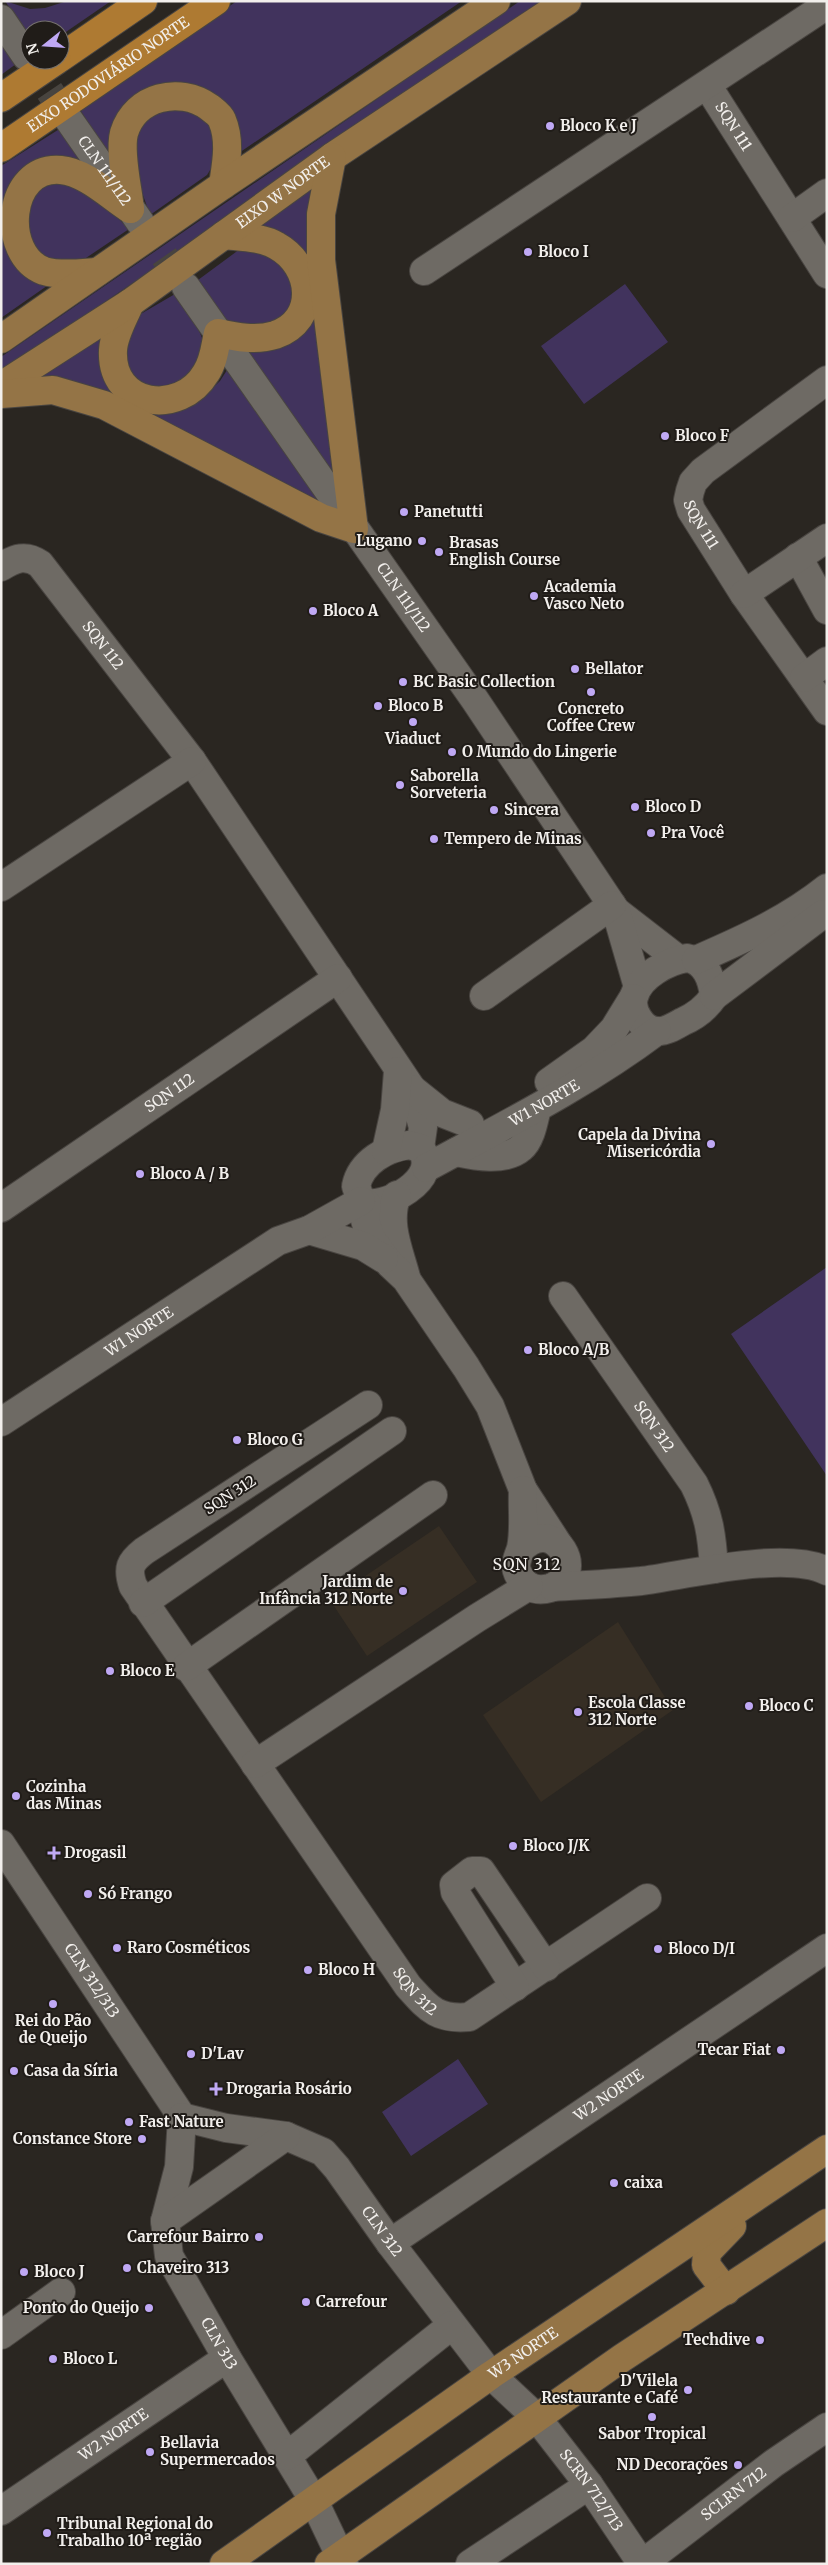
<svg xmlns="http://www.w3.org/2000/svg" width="828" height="2565" font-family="Merriweather,serif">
<rect width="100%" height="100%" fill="#2a2621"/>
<path fill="#362e24" d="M439 1526 477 1582 367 1656 330 1600Z
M618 1622 673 1710 541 1802 483 1715Z"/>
<path fill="#41335d" d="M5 1 30 9 45 8 67 1H111L60 36V30H30V38Z
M237 1H462L233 157V136L156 91 115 165 79 108Z
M520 1H545L1 373V357Z
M1 40 16 64 1 75Z
M168 104 203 114 216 133 212 167 207 175 150 215 130 158 136 127Z
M61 128 97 179 14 183 1 206V166Z
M62 179 93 194 129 229 80 262 44 263 17 216 35 186Z
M318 183 344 501 238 347 312 298 248 230Z
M1 236 11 258 54 281 1 318Z
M254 245 286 263 296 299 283 320 253 330 225 321 216 310 198 280 240 249Z
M625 284 668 342 584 404 541 346Z
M175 294C190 316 206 333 206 361L167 394 128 376 123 335 139 315Z
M113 321V382L202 398 220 381 229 367 329 506 253 467 124 406 20 385Z
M827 1267V1476L731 1334Z
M458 2059 488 2104 411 2156 382 2112Z"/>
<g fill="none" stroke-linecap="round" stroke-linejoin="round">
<path stroke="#48443f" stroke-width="28" stroke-dasharray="28 14" stroke-linecap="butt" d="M26 56 69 120
M140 222 186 287"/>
<defs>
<g id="minor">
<path d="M1 19 26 56"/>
<path id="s1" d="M707 85 827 274"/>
<path id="s2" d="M69 120 140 222"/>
<path d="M792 218 827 193"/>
<path d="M424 271 827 5"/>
<path id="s3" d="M186 287 475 700 616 911 678 959"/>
<path id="s4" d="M827 380 703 471 693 482 690 491 688 500 691 510 744 594 827 711"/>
<path d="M798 557 827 610"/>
<path id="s5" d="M1 567C15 558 26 554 40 564L192 761 412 1089 423 1127 420 1148"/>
<path d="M744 594 827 538"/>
<path d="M804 678 827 661"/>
<path d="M1 887 192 761"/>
<path d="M616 911 638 987"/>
<path d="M687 958C706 961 712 979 714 996 706 1008 696 1016 682 1022 675 1026 665 1032 657 1031 642 1030 630 1010 634 997 639 976 668 961 687 958Z"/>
<path d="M696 960C742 940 787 920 827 888"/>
<path d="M484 996 612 905"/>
<path d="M714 996 823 914"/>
<path d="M549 1082 594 1050 614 1029 633 998"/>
<path d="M412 1089 442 1113 470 1124"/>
<path d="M409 1145 420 1148C445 1178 382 1212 361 1201L356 1186C361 1162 386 1148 409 1145Z"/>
<path d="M386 1151 395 1110 398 1071"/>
<path d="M456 1152C475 1156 505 1162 521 1148 531 1140 534 1120 537 1108"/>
<path id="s6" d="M426 1168C505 1125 585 1085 657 1031"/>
<path d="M397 1195C386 1223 399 1250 406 1277"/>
<path d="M367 1204 365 1220 370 1237 390 1264 406 1279 466 1367 490 1406 523 1490 558 1544"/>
<path id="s7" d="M1 1208 338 978"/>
<path d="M309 1230 363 1246 384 1259"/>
<path id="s8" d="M563 1296 694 1484C709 1514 712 1535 714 1569"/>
<path id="s9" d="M368 1405 144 1551C130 1562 127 1568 133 1586L408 1986C428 2008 436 2020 469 2017L647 1898"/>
<path id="s10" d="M1 1422 278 1241 309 1230 361 1201"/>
<path d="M521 1549C555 1513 588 1575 550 1588 543 1590 535 1590 528 1586 522 1581 517 1574 516 1567 516 1559 519 1555 521 1548 525 1530 522 1509 523 1490"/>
<path d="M553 1587C583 1585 612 1584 641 1581 687 1575 786 1550 827 1571"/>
<path d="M143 1603 392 1431"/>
<path d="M186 1667 433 1495"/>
<path d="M255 1764 477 1618 529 1586"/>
<path id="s11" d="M1 1844 182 2117"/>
<path d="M515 1987 455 1892 454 1885 472 1871H481L546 1967"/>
<path id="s12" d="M182 2117 226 2128 286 2136 323 2152 337 2168 390 2243 491 2375 537 2418 589 2485 642 2564 774 2463 827 2427"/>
<path id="s13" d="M182 2117 179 2167 165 2221 169 2256 227 2358 314 2501 344 2564"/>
<path d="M165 2221 286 2136"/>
<path id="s14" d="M390 2243 827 1948"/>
<path d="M1 2335 61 2292"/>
<path d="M287 2456 452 2325"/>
<path id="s15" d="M1 2511 227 2358"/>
<path d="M470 2564 589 2485"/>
</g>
<g id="major">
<path d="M130 209C128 188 119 153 124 133 135 96 180 86 209 107 214 111 220 115 222 120 231 141 226 164 223 185"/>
<path d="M97 272C80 273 60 276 44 271 0 255 6 165 61 170 85 172 110 196 130 209"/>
<path d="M130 303C124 318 114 334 113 350 110 407 180 417 206 373 214 361 215 346 218 333 236 337 256 341 275 335 319 320 313 266 277 246 262 237 241 237 224 235"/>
<path d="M1 339 223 185 496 1"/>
<path id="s16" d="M1 386 130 303 332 157 567 1"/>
<path d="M1 394 53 390 104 405 321 518 354 529 321 260V214L332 157"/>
<path d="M726 2291 706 2265 707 2252 732 2226"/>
<path id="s17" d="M224 2564 491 2375 827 2149"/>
<path d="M329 2564 622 2358 827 2223"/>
</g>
<g id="highway">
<path d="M60 58 143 1"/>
<path d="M1 98 57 60"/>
<path id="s18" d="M1 148 216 1"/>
</g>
</defs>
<use href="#minor" stroke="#494541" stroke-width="30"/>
<use href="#major" stroke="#494541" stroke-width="30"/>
<use href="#highway" stroke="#494541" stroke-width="30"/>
<use href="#minor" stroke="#6e6a64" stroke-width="28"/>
<use href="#major" stroke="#947446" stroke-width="28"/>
<use href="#highway" stroke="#ae7a32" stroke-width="28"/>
</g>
<g fill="#bfa8f4" stroke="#201c18" stroke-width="2">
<circle cx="550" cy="126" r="5"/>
<circle cx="528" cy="252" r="5"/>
<circle cx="665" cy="436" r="5"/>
<circle cx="404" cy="512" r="5"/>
<circle cx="422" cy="541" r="5"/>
<circle cx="439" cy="552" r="5"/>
<circle cx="534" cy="596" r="5"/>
<circle cx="313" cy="611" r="5"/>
<circle cx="575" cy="669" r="5"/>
<circle cx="403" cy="682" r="5"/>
<circle cx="591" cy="692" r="5"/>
<circle cx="378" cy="706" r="5"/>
<circle cx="413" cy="722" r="5"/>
<circle cx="452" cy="752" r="5"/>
<circle cx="400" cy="785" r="5"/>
<circle cx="635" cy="807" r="5"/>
<circle cx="494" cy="810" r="5"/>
<circle cx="651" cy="833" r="5"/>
<circle cx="434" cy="839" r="5"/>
<circle cx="711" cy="1144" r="5"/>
<circle cx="140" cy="1174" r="5"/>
<circle cx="528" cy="1350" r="5"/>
<circle cx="237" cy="1440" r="5"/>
<circle cx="403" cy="1591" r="5"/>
<circle cx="110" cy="1671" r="5"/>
<circle cx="749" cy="1706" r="5"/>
<circle cx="578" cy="1712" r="5"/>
<circle cx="16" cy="1796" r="5"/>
<circle cx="513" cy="1846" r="5"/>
<path d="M51.5 1845.5h5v5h5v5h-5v5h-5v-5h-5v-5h5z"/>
<circle cx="88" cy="1894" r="5"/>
<circle cx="117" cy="1948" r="5"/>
<circle cx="658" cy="1949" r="5"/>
<circle cx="308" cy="1970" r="5"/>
<circle cx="53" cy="2004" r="5"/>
<circle cx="781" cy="2050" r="5"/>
<circle cx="191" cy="2054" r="5"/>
<circle cx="14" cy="2071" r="5"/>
<path d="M213.5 2081.5h5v5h5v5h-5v5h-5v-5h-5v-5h5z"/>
<circle cx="129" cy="2122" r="5"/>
<circle cx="142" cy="2139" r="5"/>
<circle cx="614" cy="2183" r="5"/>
<circle cx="259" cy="2237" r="5"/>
<circle cx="127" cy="2268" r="5"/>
<circle cx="24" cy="2272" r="5"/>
<circle cx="306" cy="2302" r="5"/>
<circle cx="149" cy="2308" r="5"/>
<circle cx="760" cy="2340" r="5"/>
<circle cx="53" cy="2359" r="5"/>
<circle cx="688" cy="2390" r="5"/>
<circle cx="652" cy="2417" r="5"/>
<circle cx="150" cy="2452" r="5"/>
<circle cx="738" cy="2465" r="5"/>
<circle cx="47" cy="2533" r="5"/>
</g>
<g text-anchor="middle" stroke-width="4" stroke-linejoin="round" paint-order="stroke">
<g font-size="15" fill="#f2efec" stroke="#201c18">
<text dy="5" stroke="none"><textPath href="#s18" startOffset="130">EIXO RODOVIÁRIO NORTE</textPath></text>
<text dy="5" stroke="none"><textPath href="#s1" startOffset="49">SQN 111</textPath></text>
<text dy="5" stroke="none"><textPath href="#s2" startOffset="62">CLN 111/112</textPath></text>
<text dy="5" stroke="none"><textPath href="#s16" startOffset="342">EIXO W NORTE</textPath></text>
<text dy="5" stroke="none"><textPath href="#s4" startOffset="215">SQN 111</textPath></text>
<text dy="5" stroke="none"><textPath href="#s3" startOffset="379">CLN 111/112</textPath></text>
<text dy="5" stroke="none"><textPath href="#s5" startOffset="145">SQN 112</textPath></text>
<text dy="5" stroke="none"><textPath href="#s7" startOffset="204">SQN 112</textPath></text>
<text dy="5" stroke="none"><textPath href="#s6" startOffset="135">W1 NORTE</textPath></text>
<text dy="5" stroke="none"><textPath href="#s10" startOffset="165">W1 NORTE</textPath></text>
<text dy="5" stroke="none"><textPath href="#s8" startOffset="159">SQN 312</textPath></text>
<text transform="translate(230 1495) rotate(-33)" y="5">SQN 312</text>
<text dy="5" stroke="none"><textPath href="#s11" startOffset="164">CLN 312/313</textPath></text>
<text dy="5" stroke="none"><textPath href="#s9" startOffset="802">SQN 312</textPath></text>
<text dy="5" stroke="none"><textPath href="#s14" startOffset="264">W2 NORTE</textPath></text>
<text dy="5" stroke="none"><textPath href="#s12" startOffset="245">CLN 312</textPath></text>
<text dy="5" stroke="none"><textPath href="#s13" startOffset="242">CLN 313</textPath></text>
<text dy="5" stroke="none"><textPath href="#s17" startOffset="366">W3 NORTE</textPath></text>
<text dy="5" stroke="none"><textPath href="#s15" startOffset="136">W2 NORTE</textPath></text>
<text dy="5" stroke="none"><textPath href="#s12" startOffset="579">SCRN 712/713</textPath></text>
<text dy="5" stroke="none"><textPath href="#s12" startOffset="784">SCLRN 712</textPath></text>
</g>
<g font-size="15" font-weight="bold" fill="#f2efec" stroke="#201c18" text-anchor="start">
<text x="560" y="131">Bloco K e J</text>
<text x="538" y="257">Bloco I</text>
<text x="675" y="441">Bloco F</text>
<text x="414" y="517">Panetutti</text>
<text x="412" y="546" text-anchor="end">Lugano</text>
<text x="449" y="548">Brasas<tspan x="449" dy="17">English Course</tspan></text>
<text x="544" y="592">Academia<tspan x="544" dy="17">Vasco Neto</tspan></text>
<text x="323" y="616">Bloco A</text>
<text x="585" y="674">Bellator</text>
<text x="413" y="687">BC Basic Collection</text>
<text x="388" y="711">Bloco B</text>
<text x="591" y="714" text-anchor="middle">Concreto<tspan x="591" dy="17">Coffee Crew</tspan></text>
<text x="413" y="744" text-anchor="middle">Viaduct</text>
<text x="462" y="757">O Mundo do Lingerie</text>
<text x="410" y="781">Saborella<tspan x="410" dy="17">Sorveteria</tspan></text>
<text x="645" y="812">Bloco D</text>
<text x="504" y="815">Sincera</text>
<text x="661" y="838">Pra Você</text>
<text x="444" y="844">Tempero de Minas</text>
<text x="701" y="1140" text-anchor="end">Capela da Divina<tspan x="701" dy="17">Misericórdia</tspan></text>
<text x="150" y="1179">Bloco A / B</text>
<text x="538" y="1355">Bloco A/B</text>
<text x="247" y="1445">Bloco G</text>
<text x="393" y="1587" text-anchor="end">Jardim de<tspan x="393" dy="17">Infância 312 Norte</tspan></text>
<text x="120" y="1676">Bloco E</text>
<text x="588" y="1708">Escola Classe<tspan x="588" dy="17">312 Norte</tspan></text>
<text x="759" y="1711">Bloco C</text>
<text x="26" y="1792">Cozinha<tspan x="26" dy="17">das Minas</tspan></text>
<text x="523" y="1851">Bloco J/K</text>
<text x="64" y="1858">Drogasil</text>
<text x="98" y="1899">Só Frango</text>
<text x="127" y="1953">Raro Cosméticos</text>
<text x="668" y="1954">Bloco D/I</text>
<text x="318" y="1975">Bloco H</text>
<text x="53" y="2026" text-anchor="middle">Rei do Pão<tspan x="53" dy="17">de Queijo</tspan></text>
<text x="771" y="2055" text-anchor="end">Tecar Fiat</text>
<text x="201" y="2059">D'Lav</text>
<text x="24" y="2076">Casa da Síria</text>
<text x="226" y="2094">Drogaria Rosário</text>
<text x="139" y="2127">Fast Nature</text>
<text x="132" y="2144" text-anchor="end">Constance Store</text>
<text x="624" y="2188">caixa</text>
<text x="249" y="2242" text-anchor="end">Carrefour Bairro</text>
<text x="137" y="2273">Chaveiro 313</text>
<text x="34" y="2277">Bloco J</text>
<text x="316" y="2307">Carrefour</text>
<text x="139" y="2313" text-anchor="end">Ponto do Queijo</text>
<text x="750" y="2345" text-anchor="end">Techdive</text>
<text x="63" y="2364">Bloco L</text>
<text x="678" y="2386" text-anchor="end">D'Vilela<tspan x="678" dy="17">Restaurante e Café</tspan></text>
<text x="652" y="2439" text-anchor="middle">Sabor Tropical</text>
<text x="160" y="2448">Bellavia<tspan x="160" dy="17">Supermercados</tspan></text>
<text x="728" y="2470" text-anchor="end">ND Decorações</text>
<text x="57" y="2529">Tribunal Regional do<tspan x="57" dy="17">Trabalho 10ª região</tspan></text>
</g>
<g font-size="16" letter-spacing="1" fill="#f2efec" stroke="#201c18">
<text x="527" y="1570">SQN 312</text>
</g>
</g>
<rect width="828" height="2565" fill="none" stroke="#f2efec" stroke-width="5"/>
<g transform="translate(45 45) rotate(253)"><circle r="24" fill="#201c18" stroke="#74706d"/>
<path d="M0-4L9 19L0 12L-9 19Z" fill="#bfa8f4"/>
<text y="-8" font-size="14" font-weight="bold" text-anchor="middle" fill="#f2efec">N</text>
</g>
</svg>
